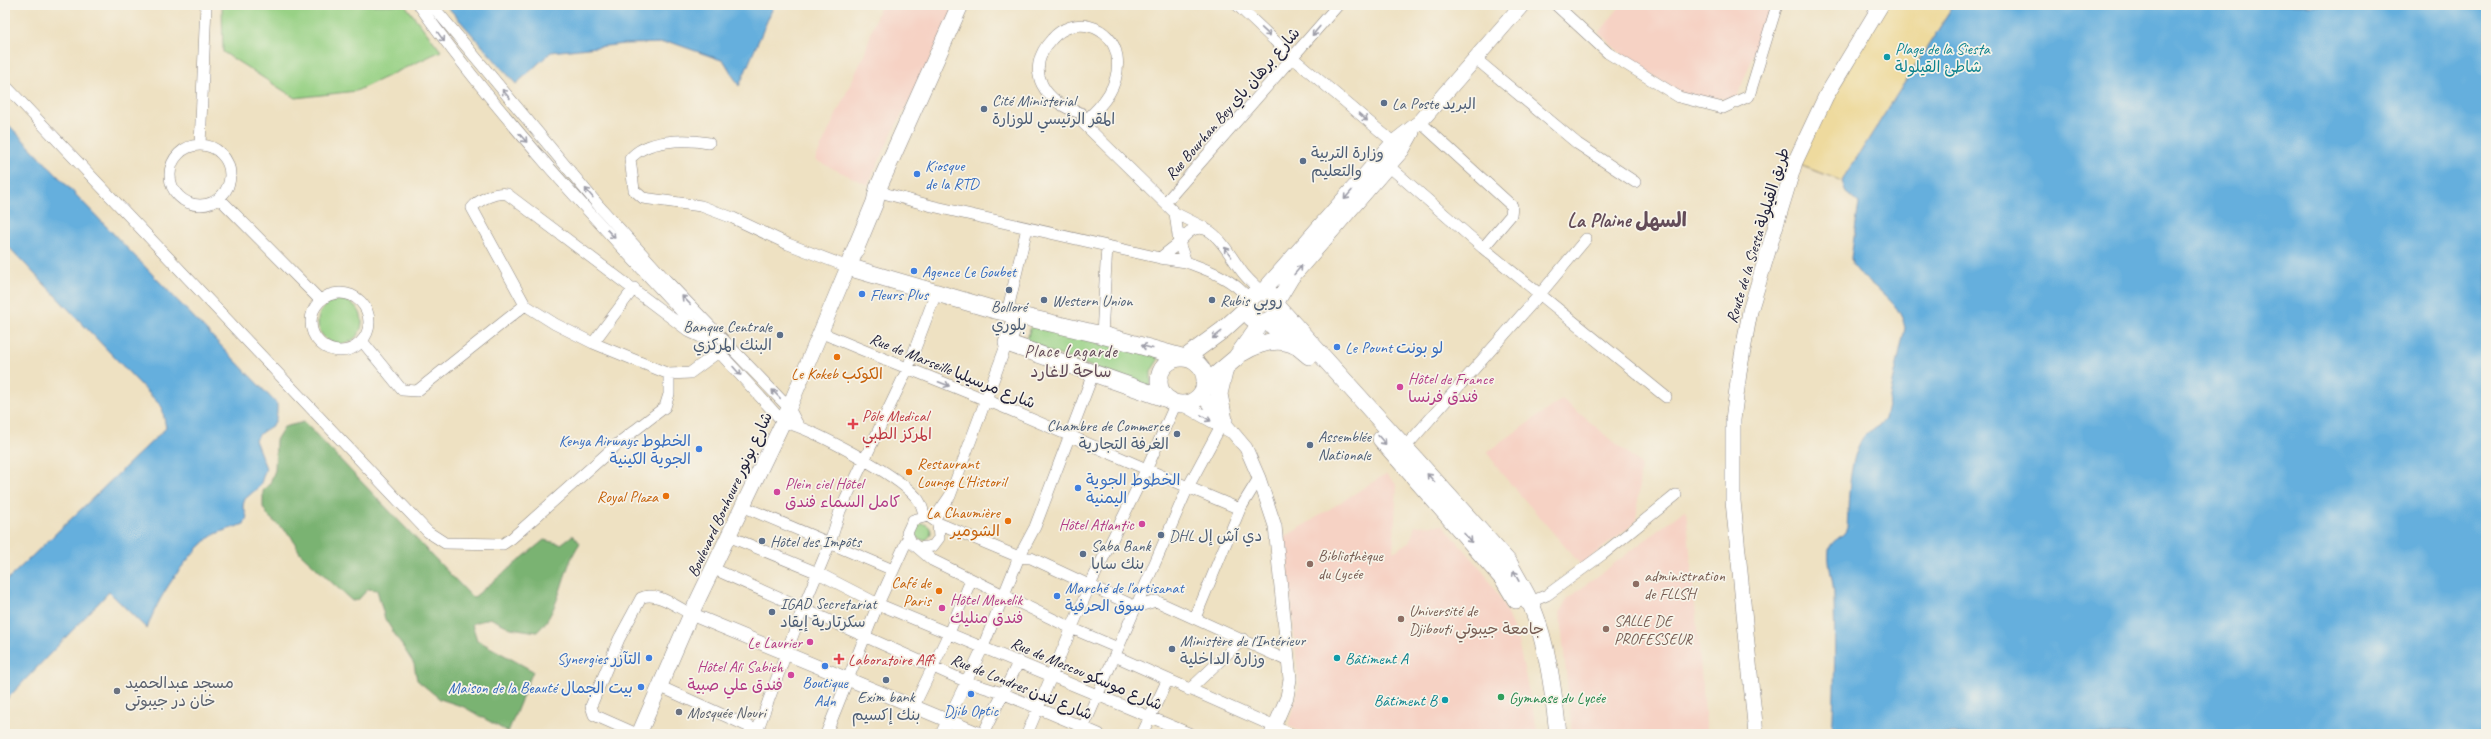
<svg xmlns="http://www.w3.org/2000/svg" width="2491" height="739" font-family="Caveat,'Playpen Sans Arabic',sans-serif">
<rect width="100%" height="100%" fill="#f7f3e8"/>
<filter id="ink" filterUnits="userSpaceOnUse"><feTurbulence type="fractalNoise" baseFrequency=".025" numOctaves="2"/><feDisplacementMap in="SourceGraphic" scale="8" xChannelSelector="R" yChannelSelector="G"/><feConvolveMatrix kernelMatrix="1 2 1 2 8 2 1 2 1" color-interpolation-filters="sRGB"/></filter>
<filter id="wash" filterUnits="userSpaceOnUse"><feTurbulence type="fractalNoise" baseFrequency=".012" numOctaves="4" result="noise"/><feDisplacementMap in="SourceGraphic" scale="16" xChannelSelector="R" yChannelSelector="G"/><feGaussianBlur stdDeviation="0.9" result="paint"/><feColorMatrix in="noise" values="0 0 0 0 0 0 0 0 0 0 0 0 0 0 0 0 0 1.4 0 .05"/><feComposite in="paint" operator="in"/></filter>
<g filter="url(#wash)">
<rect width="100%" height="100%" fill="#eee1c2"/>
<path fill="#f6d2c4" d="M880 5H955L919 84 893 131 868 185 815 160 864 55Z
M1621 5H1772L1736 100 1683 94 1630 62 1599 33Z
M1562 399 1641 464 1636 522 1581 565 1503 475 1487 452Z
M1386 474 1397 485 1393 552 1410 542 1415 526 1443 525 1483 571 1501 600 1517 637 1538 734H1307L1288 726 1299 687 1285 537Z
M1686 509 1707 734H1572L1560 613 1566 600Z"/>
<path fill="#98d185" stroke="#5d7a60" d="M222 5H405L441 51 356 91 295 98 223 52Z
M318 322a22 22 0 1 1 44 0a22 22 0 1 1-44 0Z
M1031 326 1160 357 1151 371V388L1026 343Z
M915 532a8 8 0 1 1 16 0a8 8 0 1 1-16 0Z"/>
<path fill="#7ab372" stroke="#4e6a56" d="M304 422 473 598 544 540 561 544 573 535 580 543C561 570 562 609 537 632L511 628 490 618 472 624 477 640 533 671 508 732 464 707 440 699 417 680 414 664 385 619 377 590 368 589 358 600 352 601 300 553 291 536 268 516 263 507V491L270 483 275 470 276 440 284 427Z"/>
<path fill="#eeda9e" stroke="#887e6c" d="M1883 5H1954L1842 181 1797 164Z"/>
<path fill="#65afdd" stroke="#44688c" d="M446 5H774L739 86 724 61 673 43 624 44 551 52 516 84Z
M1954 5H2486V734H1832C1835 688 1835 642 1834 596 1834 581 1827 565 1829 550 1831 539 1844 538 1847 528 1849 501 1848 463 1862 439 1868 429 1880 428 1885 419L1905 328C1899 297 1869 288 1852 264L1851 258 1859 203 1846 193 1842 181Z
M5 121 277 404C278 434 267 422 255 440L266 468 260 486 245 499 243 505 247 517 244 524C234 528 218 531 209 538 184 559 157 598 147 629L109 592 5 701V582L166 428 162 407 5 243Z"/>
</g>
<g filter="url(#ink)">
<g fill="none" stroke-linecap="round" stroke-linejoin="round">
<defs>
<path id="minor" d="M419 5C526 155 660 285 783 422 813 429 896 474 916 497 921 502 923 509 924 516
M432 5 599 206 665 279 789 408 798 425
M1237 5 1293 58 1399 147
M1556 5 1608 53 1679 97 1723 108 1749 96 1777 5
M1476 59 1578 144 1635 182
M5 85 428 532 445 543 503 544 512 538 621 441 665 407 669 394V374
M1420 122 1512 206 1511 215 1483 248
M1083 123C1103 105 1121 85 1117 56 1111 24 1073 15 1052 39 1022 71 1046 104 1081 113L1083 123 1175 213
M709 143C685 139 646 139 630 159L634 190 643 198 701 206 733 218 788 244 848 267
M200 145 206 5
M170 175a30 30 0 1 1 60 0a30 30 0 1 1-60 0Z
M1384 162 1483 248 1666 397
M878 188 887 194 932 206 1160 258
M219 198 320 300
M1165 203 1338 5
M1186 262 1160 258 1179 243 1175 213 1203 227
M311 322a29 29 0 1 1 58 0a29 29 0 1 1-58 0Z
M1249 299C1232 278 1210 271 1186 262L1179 243C1205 206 1224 247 1240 269 1246 278 1254 285 1262 292
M1007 313 1027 228
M820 332C875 356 931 377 986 400 1071 435 1155 474 1240 509
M717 333 703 338 690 332 507 194C496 192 479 199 472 208L525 305 555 324 593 343 669 374 690 373 728 345
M1102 335 1107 246
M362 341 402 390 417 391 525 305
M593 343 634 288
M1401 452 1541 293 1586 239
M742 506 893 570
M934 519 950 496 1007 343
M938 523 1019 557 1031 558 1136 607 1156 601 1288 661
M728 536 818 573 878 604 1191 734
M919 548 933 546 939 538 938 523 928 516 913 520 907 533 911 542 932 560 1071 628 1118 648
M714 569 967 682 1002 693 1099 734
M1526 604 1547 595 1603 554 1676 495
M1195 618 1240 509 1259 478
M1115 656 1291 734
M661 687 763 733
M1189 690 1243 639
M914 706 949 633 971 580
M1081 733 1188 487 1224 420
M637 734 594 715 591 706 619 639 641 598C655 590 677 607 691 614
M756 734 803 608 830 543 840 511 907 370 936 293
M826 734 878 604 908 538
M941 734 983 647 1019 557 1035 527 1093 374
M983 734 1019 661
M1027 734 1089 587 1146 470 1176 403
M1142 734 1167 681"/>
<path id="tertiary" d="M1202 392 1207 402 1246 448 1259 478 1275 526 1290 679 1287 697 1271 734
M1182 404 1230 431
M691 614 980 734"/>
<path id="secondary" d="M1262 292 1393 143 1420 122 1522 5
M1277 302 1292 277 1402 150 1412 132
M639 734 691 614 783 422 848 267
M1756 734 1733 501V420L1739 373 1750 311 1795 162 1826 96 1881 5"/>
<path id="primary" d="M960 5 878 188 875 202 848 267 995 310 1102 335 1185 358 1223 330 1246 309
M1247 307a15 15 0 1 1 30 0a15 15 0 1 1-30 0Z
M1277 306 1509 563C1516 577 1525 590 1531 604 1548 646 1553 689 1558 734
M1017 315 1007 343 1170 400
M1268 322 1309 356
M1242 353C1259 343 1278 336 1296 346
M1159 381a23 23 0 1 1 46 0a23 23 0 1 1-46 0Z
M1204 385 1236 358 1261 323
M1224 420 1219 394 1225 368
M1381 439 1504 580 1516 600"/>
</defs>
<use href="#minor" stroke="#88827e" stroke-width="12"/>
<use href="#tertiary" stroke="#88827e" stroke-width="14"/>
<use href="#secondary" stroke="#88827e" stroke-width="16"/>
<use href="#primary" stroke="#88827e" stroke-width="18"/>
<use href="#minor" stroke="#fff" stroke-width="11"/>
<use href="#tertiary" stroke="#fff" stroke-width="13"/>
<use href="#secondary" stroke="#fff" stroke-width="15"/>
<use href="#primary" stroke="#fff" stroke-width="17"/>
</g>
<defs><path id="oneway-shaft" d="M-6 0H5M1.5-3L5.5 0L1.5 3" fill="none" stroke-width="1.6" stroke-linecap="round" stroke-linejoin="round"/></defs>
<g stroke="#9c9ca7">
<use href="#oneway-shaft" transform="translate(1316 31) rotate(130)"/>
<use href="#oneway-shaft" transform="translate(1266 32) rotate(43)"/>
<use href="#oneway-shaft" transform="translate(441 37) rotate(55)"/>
<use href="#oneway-shaft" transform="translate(506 94) rotate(-130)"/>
<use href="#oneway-shaft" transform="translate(1363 117) rotate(41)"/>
<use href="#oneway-shaft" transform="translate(523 138) rotate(48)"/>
<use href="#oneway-shaft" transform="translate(589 193) rotate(-130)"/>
<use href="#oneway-shaft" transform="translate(1348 195) rotate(131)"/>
<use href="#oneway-shaft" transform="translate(611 234) rotate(47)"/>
<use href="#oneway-shaft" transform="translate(1228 252) rotate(-126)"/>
<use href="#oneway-shaft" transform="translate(1298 270) rotate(-49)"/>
<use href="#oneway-shaft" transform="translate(686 300) rotate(-134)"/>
<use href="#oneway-shaft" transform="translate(1217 335) rotate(142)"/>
<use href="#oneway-shaft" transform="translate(1147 347) rotate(-165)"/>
<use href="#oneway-shaft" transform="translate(737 371) rotate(48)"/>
<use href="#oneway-shaft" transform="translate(944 384) rotate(21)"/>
<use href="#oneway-shaft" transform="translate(776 394) rotate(-134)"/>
<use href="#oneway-shaft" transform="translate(1206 418) rotate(31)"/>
<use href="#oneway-shaft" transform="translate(1382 440) rotate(49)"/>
<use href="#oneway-shaft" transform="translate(1431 478) rotate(-132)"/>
<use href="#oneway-shaft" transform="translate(1468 538) rotate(49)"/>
<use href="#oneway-shaft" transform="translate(1516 576) rotate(-119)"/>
</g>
</g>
<g fill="#0f9aa8" stroke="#f7f3e8" stroke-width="1.5">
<circle cx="1887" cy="57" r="4"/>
<circle cx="1337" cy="658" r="4"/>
<circle cx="1445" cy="700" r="4"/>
</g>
<g fill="#5c6f8a" stroke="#f7f3e8" stroke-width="1.5">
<circle cx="1384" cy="103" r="4"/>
<circle cx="984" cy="109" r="4"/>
<circle cx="1303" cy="161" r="4"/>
<circle cx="1009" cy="290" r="4"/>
<circle cx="1044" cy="300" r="4"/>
<circle cx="1212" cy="300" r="4"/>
<circle cx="780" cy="335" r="4"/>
<circle cx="1177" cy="434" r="4"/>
<circle cx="1310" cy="445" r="4"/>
<circle cx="1161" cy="535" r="4"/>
<circle cx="762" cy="541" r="4"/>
<circle cx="1083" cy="554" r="4"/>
<circle cx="772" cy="612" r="4"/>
<circle cx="1172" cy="649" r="4"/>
<circle cx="886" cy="680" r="4"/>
</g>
<g fill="#3f7fe0" stroke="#f7f3e8" stroke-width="1.5">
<circle cx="917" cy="174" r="4"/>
<circle cx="914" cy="271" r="4"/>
<circle cx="862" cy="294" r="4"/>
<circle cx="1337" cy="347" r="4"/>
<circle cx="699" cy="449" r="4"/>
<circle cx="1078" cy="488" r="4"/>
<circle cx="1057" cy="596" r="4"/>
<circle cx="649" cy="658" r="4"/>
<circle cx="825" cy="666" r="4"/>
<circle cx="641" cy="687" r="4"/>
<circle cx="971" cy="694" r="4"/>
</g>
<g fill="#e8710a" stroke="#f7f3e8" stroke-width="1.5">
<circle cx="837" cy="357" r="4"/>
<circle cx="909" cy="472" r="4"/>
<circle cx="666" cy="496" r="4"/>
<circle cx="1008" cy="521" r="4"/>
<circle cx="939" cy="591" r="4"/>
</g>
<g fill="#d1479c" stroke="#f7f3e8" stroke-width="1.5">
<circle cx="1400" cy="387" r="4"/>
<circle cx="777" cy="492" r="4"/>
<circle cx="1142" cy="524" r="4"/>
<circle cx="942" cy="608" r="4"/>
<circle cx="810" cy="642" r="4"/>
<circle cx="791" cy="675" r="4"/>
</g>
<g fill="#e0444e" stroke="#f7f3e8" stroke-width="1.5">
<path d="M851 418h4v4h4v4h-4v4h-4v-4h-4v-4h4z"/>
<path d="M837 653h4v4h4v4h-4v4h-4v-4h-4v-4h4z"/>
</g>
<g fill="#8d6e63" stroke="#f7f3e8" stroke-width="1.5">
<circle cx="1310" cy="564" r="4"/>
<circle cx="1636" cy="584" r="4"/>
<circle cx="1401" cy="619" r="4"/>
<circle cx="1606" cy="629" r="4"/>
</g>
<g fill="#6b7280" stroke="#f7f3e8" stroke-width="1.5">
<circle cx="117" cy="691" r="4"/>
<circle cx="679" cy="712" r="4"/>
</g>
<circle fill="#2e9e5b" stroke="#f7f3e8" stroke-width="1.5" cx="1501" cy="697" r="4"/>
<g text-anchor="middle" stroke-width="3.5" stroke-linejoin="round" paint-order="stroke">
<g font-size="16" fill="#0d838f" stroke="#f7f3e8" text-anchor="start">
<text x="1895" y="54">Plage de la Siesta<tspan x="1895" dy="18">شاطئ القيلولة</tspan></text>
<text x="1345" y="664">Bâtiment A</text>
<text x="1437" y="706" text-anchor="end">Bâtiment B</text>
</g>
<g font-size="16" fill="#4e5e75" stroke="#f7f3e8" text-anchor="start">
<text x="992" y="106">Cité Ministerial<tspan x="992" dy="18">المقر الرئيسي للوزارة</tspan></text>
<text x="1392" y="109">La Poste البريد</text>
<text x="1311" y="158">وزارة التربية<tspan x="1311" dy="18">والتعليم</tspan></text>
<text x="1052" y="306">Western Union</text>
<text x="1220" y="306">Rubis روبي</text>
<text x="1009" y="312" text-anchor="middle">Bolloré<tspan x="1009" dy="18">بلوري</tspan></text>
<text x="772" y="332" text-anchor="end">Banque Centrale<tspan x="772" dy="18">البنك المركزي</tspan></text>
<text x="1169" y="431" text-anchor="end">Chambre de Commerce<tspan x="1169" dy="18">الغرفة التجارية</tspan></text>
<text x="1318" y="442">Assemblée<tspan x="1318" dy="18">Nationale</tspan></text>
<text x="1169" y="541">DHL دي آش إل</text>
<text x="770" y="547">Hôtel des Impôts</text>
<text x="1091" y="551">Saba Bank<tspan x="1091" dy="18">بنك سابا</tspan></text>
<text x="780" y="609">IGAD Secretariat<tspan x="780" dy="18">سكرتارية إيقاد</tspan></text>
<text x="1180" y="646">Ministère de l'Intérieur<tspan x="1180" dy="18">وزارة الداخلية</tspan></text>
<text x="886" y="702" text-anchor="middle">Exim bank<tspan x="886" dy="18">بنك إكسيم</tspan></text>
</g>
<g font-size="16" fill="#22223b" stroke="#f7f3e8">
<text transform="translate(1232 103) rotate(-49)" y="6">Rue Bourhan Bey شارع برهان باي</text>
<text transform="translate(1757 235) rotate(-73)" y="6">Route de la Siesta طريق القيلولة</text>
<text transform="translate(953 370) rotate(22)" y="6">Rue de Marseille شارع مرسيليا</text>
<text transform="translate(729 494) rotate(-65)" y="6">Boulevard Bonhoure شارع بونور</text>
<text transform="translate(1087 673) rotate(23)" y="6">Rue de Moscou شارع موسكو</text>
<text transform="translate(1022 686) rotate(22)" y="6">Rue de Londres شارع لندن</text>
</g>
<g font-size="16" fill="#366cbe" stroke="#f7f3e8" text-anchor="start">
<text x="925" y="171">Kiosque<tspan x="925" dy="18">de la RTD</tspan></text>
<text x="922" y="277">Agence Le Goubet</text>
<text x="870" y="300">Fleurs Plus</text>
<text x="1345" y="353">Le Pount لو بونت</text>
<text x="691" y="446" text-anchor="end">Kenya Airways الخطوط<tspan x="691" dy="18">الجوية الكينية</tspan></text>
<text x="1086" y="485">الخطوط الجوية<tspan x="1086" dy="18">اليمنية</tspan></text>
<text x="1065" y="593">Marché de l'artisanat<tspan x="1065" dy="18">سوق الحرفية</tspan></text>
<text x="641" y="664" text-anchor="end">Synergies التآزر</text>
<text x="825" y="688" text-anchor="middle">Boutique<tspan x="825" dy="18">Adn</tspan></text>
<text x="633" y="693" text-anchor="end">Maison de la Beauté بيت الجمال</text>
<text x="971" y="716" text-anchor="middle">Djib Optic</text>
</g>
<g font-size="16" fill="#c56008" stroke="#f7f3e8" text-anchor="end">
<text x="837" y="379" text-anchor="middle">Le Kokeb الكوكب</text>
<text x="917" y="469" text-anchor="start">Restaurant<tspan x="917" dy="18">Lounge L'Historil</tspan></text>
<text x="658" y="502">Royal Plaza</text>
<text x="1000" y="518">La Chaumière<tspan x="1000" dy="18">الشومير</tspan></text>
<text x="931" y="588">Café de<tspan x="931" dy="18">Paris</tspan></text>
</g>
<g font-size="16" fill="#b23c85" stroke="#f7f3e8" text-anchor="start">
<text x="1408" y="384">Hôtel de France<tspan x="1408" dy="18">فندق فرنسا</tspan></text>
<text x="785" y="489">Plein ciel Hôtel<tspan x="785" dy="18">كامل السماء فندق</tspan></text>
<text x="1134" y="530" text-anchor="end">Hôtel Atlantic</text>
<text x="950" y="605">Hôtel Menelik<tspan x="950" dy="18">فندق منليك</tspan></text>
<text x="802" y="648" text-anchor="end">Le Laurier</text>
<text x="783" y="672" text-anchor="end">Hôtel Ali Sabieh<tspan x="783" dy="18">فندق علي صبية</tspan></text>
</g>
<g font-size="16" fill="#be3a42" stroke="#f7f3e8" text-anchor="start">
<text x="862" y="421">Pôle Medical<tspan x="862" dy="18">المركز الطبي</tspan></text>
<text x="848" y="665">Laboratoire Affi</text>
</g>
<g font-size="16" fill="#785e54" stroke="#f7f3e8" text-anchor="start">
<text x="1318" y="561">Bibliothèque<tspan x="1318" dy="18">du Lycée</tspan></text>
<text x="1644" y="581">administration<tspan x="1644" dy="18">de FLLSH</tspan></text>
<text x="1409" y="616">Université de<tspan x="1409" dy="18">Djibouti جامعة جيبوتي</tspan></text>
<text x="1614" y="626">SALLE DE<tspan x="1614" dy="18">PROFESSEUR</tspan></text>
</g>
<g font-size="16" fill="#5b616d" stroke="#f7f3e8" text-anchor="start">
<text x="125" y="688">مسجد عبدالحمید<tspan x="125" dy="18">خان در جیبوتی</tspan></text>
<text x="687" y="718">Mosquée Nouri</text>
</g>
<g font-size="16" fill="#27864d" stroke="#f7f3e8" text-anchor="start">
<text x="1509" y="703">Gymnase du Lycée</text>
</g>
<g font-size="17" letter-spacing="1" fill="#634c59" stroke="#f7f3e8">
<text x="1071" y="357">Place Lagarde<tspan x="1071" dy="20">ساحة لاغارد</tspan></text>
</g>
<g font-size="20" font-weight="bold" fill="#634c59" stroke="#f7f3e8">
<text x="1627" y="227">La Plaine السهل</text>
</g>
</g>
<rect width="2491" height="739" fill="none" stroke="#f7f3e8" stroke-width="20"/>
</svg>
